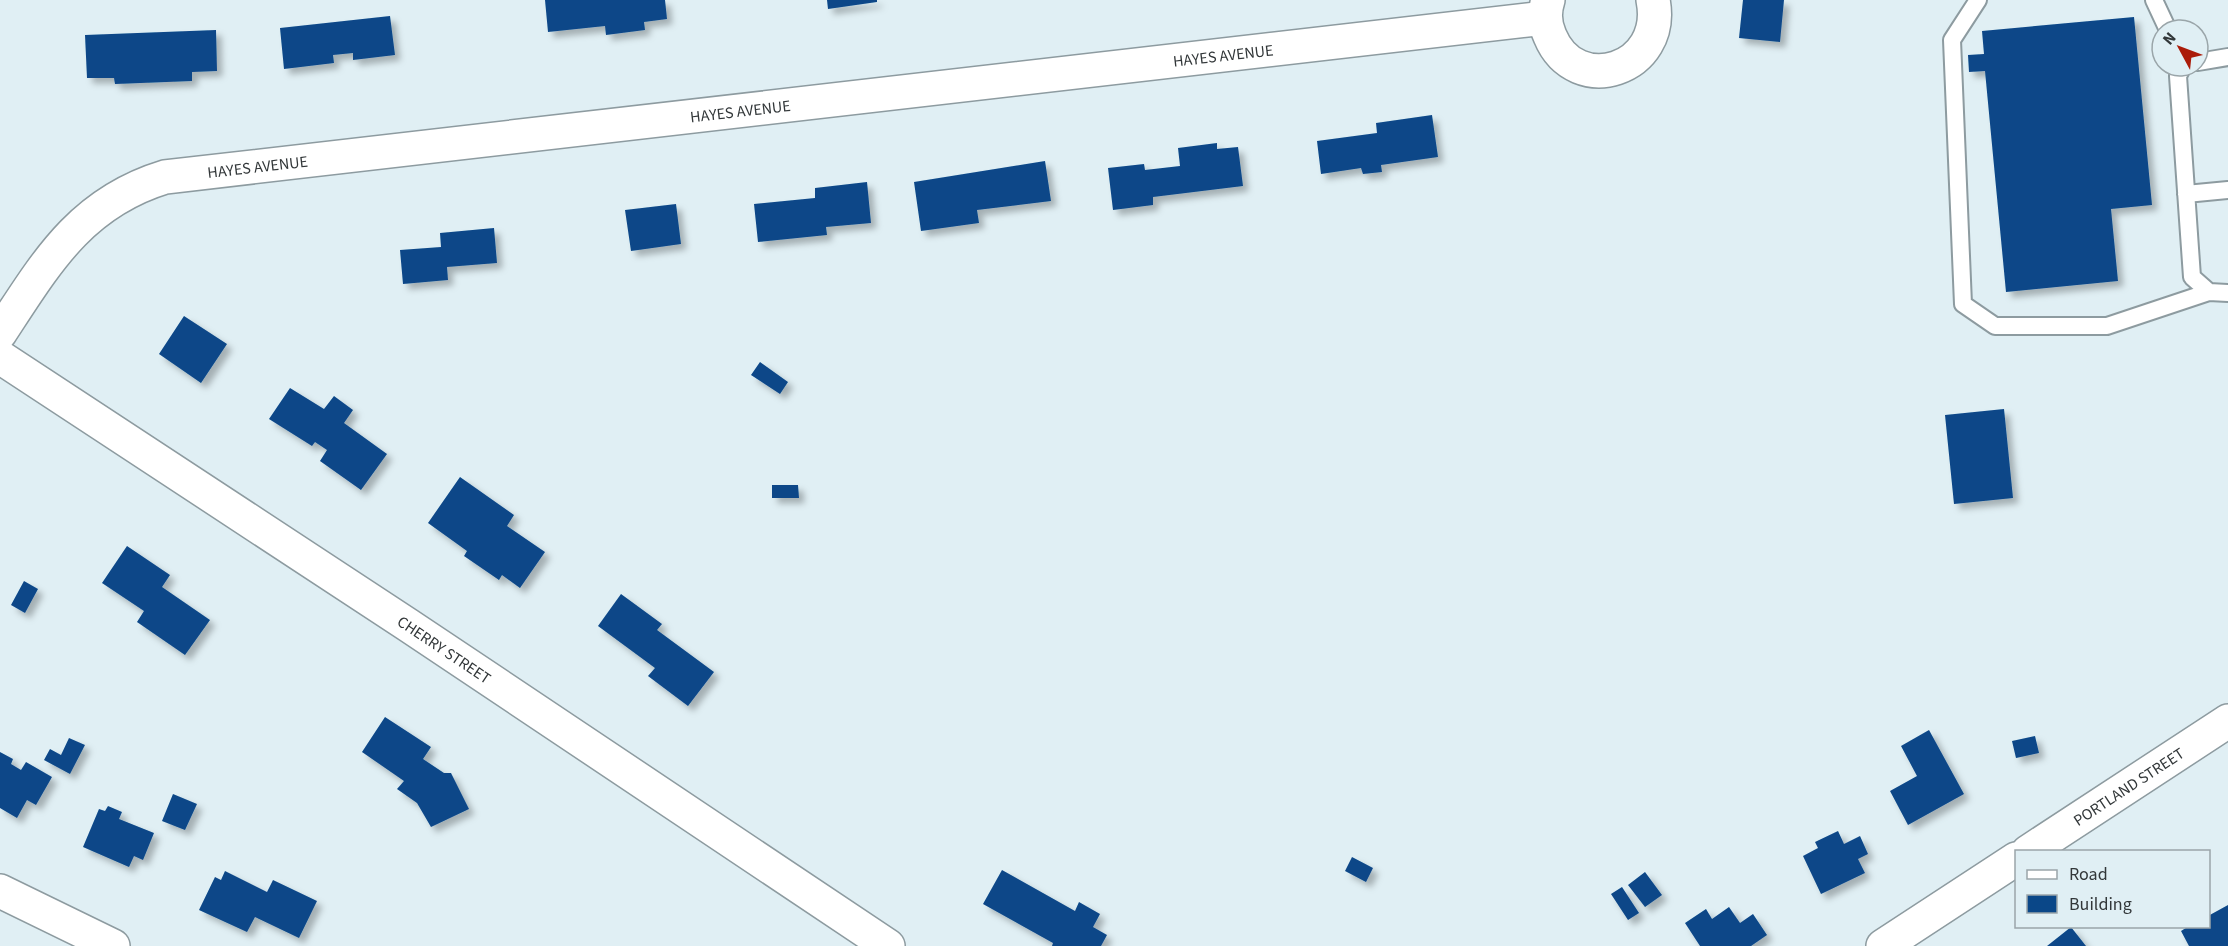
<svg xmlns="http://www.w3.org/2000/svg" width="2228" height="946" font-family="'Source Sans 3',sans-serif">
<defs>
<filter id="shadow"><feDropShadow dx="5.5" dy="5.5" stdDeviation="3" flood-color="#0004"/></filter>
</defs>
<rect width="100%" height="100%" fill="#e0eff4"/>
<path fill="#0a4788" filter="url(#shadow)" d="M545 0H665L667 19 644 22 645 30 606 35 605 26 548 32Z
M827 0H877V2L828 9Z
M1743 0H1784L1780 42 1739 38Z
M390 16 395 55 353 60V53L333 55 334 63 284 69 280 28Z
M2134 17 2152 205 2111 209 2118 281 2006 292 1985 71 1969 72 1968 55 1984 54 1982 31Z
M216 30 217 71 192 72V81L115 84 114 78H87L85 35Z
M1432 115 1438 157 1381 165 1382 172 1363 174 1361 168 1321 174 1317 141 1377 133 1376 123Z
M1217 143V149L1238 147 1243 186 1153 197V205L1113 210 1108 168 1144 164 1145 170 1180 166 1178 148Z
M1045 161 1051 201 977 210 979 223 921 231 914 182Z
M867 182 871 223 826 227 827 235 758 242 754 204 815 198V188Z
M676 204 681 244 631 251 625 210Z
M494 228 497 263 447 267 448 280 403 284 400 250 441 247 440 233Z
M184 316 227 344 201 383 159 354Z
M760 362 788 382 780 394 751 375Z
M290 388 324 409 334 396 353 410 344 423 387 454 361 490 320 461 327 450 315 442 312 446 269 419Z
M2004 409 2013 498 1954 504 1945 415Z
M460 477 514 515 507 526 545 552 520 588 502 575 499 580 464 556 467 551 428 523Z
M772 485H798L799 498H772Z
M127 546 170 575 162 587 210 620 185 655 137 622 144 611 102 583Z
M24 581 38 589 25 613 11 605Z
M621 594 662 624 657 630 714 672 688 706 648 676 655 668 598 626Z
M385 717 431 747 423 759 444 773H451L469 809 431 827 417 803 397 789 404 781 362 752Z
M1929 730 1964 794 1908 825 1890 791 1917 776 1901 746Z
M2035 736 2039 753 2016 758 2012 741Z
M69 738 85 745 70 774 44 760 50 749 61 755Z
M0 752 13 759 11 764 21 770 26 762 52 777 36 805 27 800 17 818 0 808Z
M173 794 197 804 185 830 162 821Z
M108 806 122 812 119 819 154 833 143 860 134 856 129 867 83 847 99 809 105 811Z
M1838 831 1844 844 1860 836 1868 854 1858 859 1865 873 1821 894 1803 856 1818 848 1815 842Z
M1352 857 1373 868 1366 882 1345 871Z
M1002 870 1075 911 1079 902 1100 914 1093 927 1107 935 1101 946H1052L1053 943 983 904Z
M225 871 267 892 273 880 317 901 299 938 255 917 247 932 199 910 215 877 221 880Z
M1645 872 1662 895 1645 907 1628 885Z
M1622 887 1639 913 1628 920 1611 894Z
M2228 905V946H2189L2181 931 2189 926H2208V916Z
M1729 907 1740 923 1753 914 1767 935 1751 946H1700L1685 923 1706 909 1712 919Z
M2071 927 2086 946H2047Z"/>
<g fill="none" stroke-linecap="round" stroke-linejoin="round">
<defs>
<path id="lane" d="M1978 0 1952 40 1963 304 1995 326H2107L2209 292
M2154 0 2168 30
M2198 62 2228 57
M2183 66 2178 76 2192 277 2209 292 2228 293
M2186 194 2228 190"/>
<g id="street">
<path d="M1548 0C1544 12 1545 25 1550 36 1576 99 1667 70 1653 0"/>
<path id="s1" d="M0 333C46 263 80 203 165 177L1545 18"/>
<path id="s2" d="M0 357 408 625 888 946"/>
<path id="s3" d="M2028 852 2228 721"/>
<path d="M0 891 113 946"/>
<path d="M1883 946 2016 859"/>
</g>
</defs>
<use href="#lane" stroke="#8d9ba0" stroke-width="20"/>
<use href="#street" stroke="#8d9ba0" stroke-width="36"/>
<use href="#lane" stroke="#fff" stroke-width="16"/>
<use href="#street" stroke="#fff" stroke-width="33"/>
</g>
<g text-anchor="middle" stroke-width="6" stroke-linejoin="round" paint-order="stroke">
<g font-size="16" fill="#323739" stroke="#e0eff4">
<text dy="6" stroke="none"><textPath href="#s1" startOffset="1298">HAYES AVENUE</textPath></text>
<text dy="6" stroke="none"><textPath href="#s1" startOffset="812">HAYES AVENUE</textPath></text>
<text dy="6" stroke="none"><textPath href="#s1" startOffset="326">HAYES AVENUE</textPath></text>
<text dy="6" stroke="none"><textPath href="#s2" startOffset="532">CHERRY STREET</textPath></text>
<text dy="6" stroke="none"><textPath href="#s3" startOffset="120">PORTLAND STREET</textPath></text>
</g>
</g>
<rect x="2015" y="850" width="195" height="78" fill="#e0eff4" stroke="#9aa5a9" stroke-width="1.5"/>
<rect x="2027" y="870" width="30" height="9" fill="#ffffff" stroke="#9aa5a9" stroke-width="1.5"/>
<text x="2069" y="880" font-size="18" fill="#323739">Road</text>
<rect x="2027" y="895" width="30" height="18" fill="#0a4788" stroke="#9aa5a9" stroke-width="1.5"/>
<text x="2069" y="910" font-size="18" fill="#323739">Building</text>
<g transform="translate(2180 48) rotate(311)"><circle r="28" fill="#e0eff4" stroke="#9aa5a9" stroke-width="1.5"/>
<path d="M0-4.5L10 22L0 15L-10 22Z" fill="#ab1b09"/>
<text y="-9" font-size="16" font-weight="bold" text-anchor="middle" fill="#323739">N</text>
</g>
</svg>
